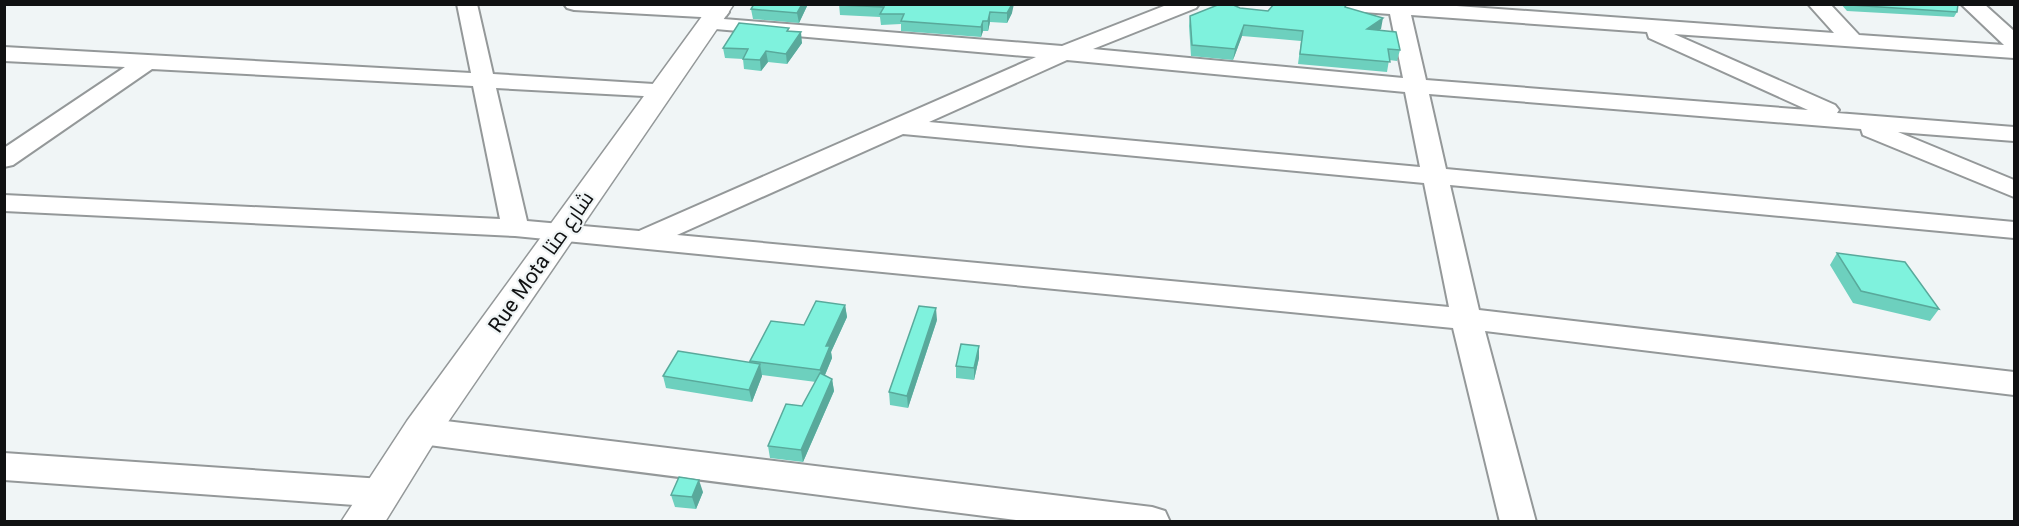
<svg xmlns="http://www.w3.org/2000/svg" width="2019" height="526" font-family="Roboto,Cairo,sans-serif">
<rect width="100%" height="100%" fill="#f0f5f6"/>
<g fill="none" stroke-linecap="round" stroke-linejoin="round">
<defs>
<path id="minor" d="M457 4H477L493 74 670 85 673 90 670 95 662 97 496 88 527 221 639 231 1036 57 704 28 701 24 704 20 711 18 1062 46 1169 4H1199L1196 8 1093 49 1403 78 1390 14 1335 10 1328 8 1325 4H1429L1834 33 1808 4H1830L1859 35 2004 45 1961 4H1984L2014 31V58L1674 34 1835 105 1839 110 1837 113 2014 127V141L1898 132 2014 180V197L1863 135 1861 129 1429 94 1446 169 2014 222V238L1450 185 1479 310 2014 372V395L1485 331 1536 522H1500L1453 328 515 236 4 211V195L500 219 473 86 152 69 13 165 4 167V148L125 67 4 61V47L471 73ZM1411 15 1647 32 1649 38 1808 110 1426 80ZM1067 60 1405 92 1420 167 929 122ZM903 134 1424 183 1449 307 677 235Z
M564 4H694L726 8 729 12 726 16 719 18 574 10 567 8Z
M421 418 1152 507 1165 511 1170 522H1031L421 444 409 440 404 431 409 422Z
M4 453 382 479 395 483 400 493 395 503 382 507 4 480Z"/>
<path id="highway" d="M711 4H734L435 441 385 522H341L407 421Z"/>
</defs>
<use href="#minor" stroke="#949899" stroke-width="4"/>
<use href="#highway" stroke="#949899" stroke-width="3"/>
<use href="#minor" fill="#fff" fill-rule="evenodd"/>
<use href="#highway" fill="#fff" fill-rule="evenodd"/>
</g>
<path fill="#6dd0be" d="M808 4 799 23 753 19 751 9Z
M839 4 1012 13 1007 23 990 22 988 31H983L981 37 901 31V24L881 25 880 17 840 15Z
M1296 4H1346L1345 7 1381 29 1378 30 1400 50 1397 61 1389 60 1387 72 1298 64 1301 41 1242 36 1233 60 1191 56 1189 26 1190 16 1268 11Z
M1762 4H1785L1784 6Z
M1841 4H1958L1957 12 1954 17 1847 11Z
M790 31 802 43 787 64 768 62 761 71 744 69 743 59 725 58 723 48Z
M1837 253 1939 309 1930 321 1853 303 1830 265Z
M845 305 847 317 831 352 832 358 825 375 832 379 834 391 803 462 770 458 768 446 802 406 816 382 762 375V376L752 402 666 388 663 376 750 363V361L804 325Z
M937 320 908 408 890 405 889 392Z
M979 346V358L974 380 956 378V366Z
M703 492 696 509 675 507 671 495Z"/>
<path fill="#59a99b" d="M802 4H808L799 23 797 13Z
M1012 4H1014L1012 13 1007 23V13Z
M990 12V22L988 31V21Z
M1383 18 1381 29 1364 39 1367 29Z
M983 21V31L981 37V27Z
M1244 25 1242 36 1233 60 1235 49Z
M801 32 802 43 787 64 786 54Z
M766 51 768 62 761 71 760 60Z
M845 305 847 317 831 352 832 358 822 382 820 370 826 346Z
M936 308 937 320 908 408 907 396Z
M979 346V358L974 380V368Z
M760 364 762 376 752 402 749 390Z
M832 379 834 391 803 462 801 450Z
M699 480 703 492 696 509 692 497Z"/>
<path fill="#7ff2dd" stroke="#59a99b" stroke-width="1.5" d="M754 4H802L797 13 751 9Z
M1012 4 1007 13 990 12 988 21H983L981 27 901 21 904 14H880L884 7 839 5Z
M1220 4H1231L1240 8 1268 11 1274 4 1299 5 1298 4H1346L1345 7 1383 18 1367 29 1396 32 1400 50 1388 49 1390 62 1300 54 1303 31 1244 25 1235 49 1192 45 1190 16Z
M1849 4H1958L1957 12 1850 5Z
M739 23 789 28 787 31 801 32 786 54 766 51 760 60 743 59 748 49 723 48Z
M1837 253 1905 262 1939 309 1861 291Z
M816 301 845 305 826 346H830L820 370 750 361 771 321 804 325Z
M919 306 936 308 907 396 889 392Z
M961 344 979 346 974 368 956 366Z
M678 351 760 364 749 390 663 376Z
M820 373 832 379 801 450 768 446 786 404 802 406Z
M679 477 699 480 692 497 671 495Z"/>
<g text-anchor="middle" stroke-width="4.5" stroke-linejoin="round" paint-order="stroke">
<g font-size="21" fill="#101112" stroke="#f0f5f6">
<text transform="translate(541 262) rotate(-55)" y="7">Rue Mota شارع متا</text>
</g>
</g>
<rect width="2019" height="526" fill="none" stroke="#101112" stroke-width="12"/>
</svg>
